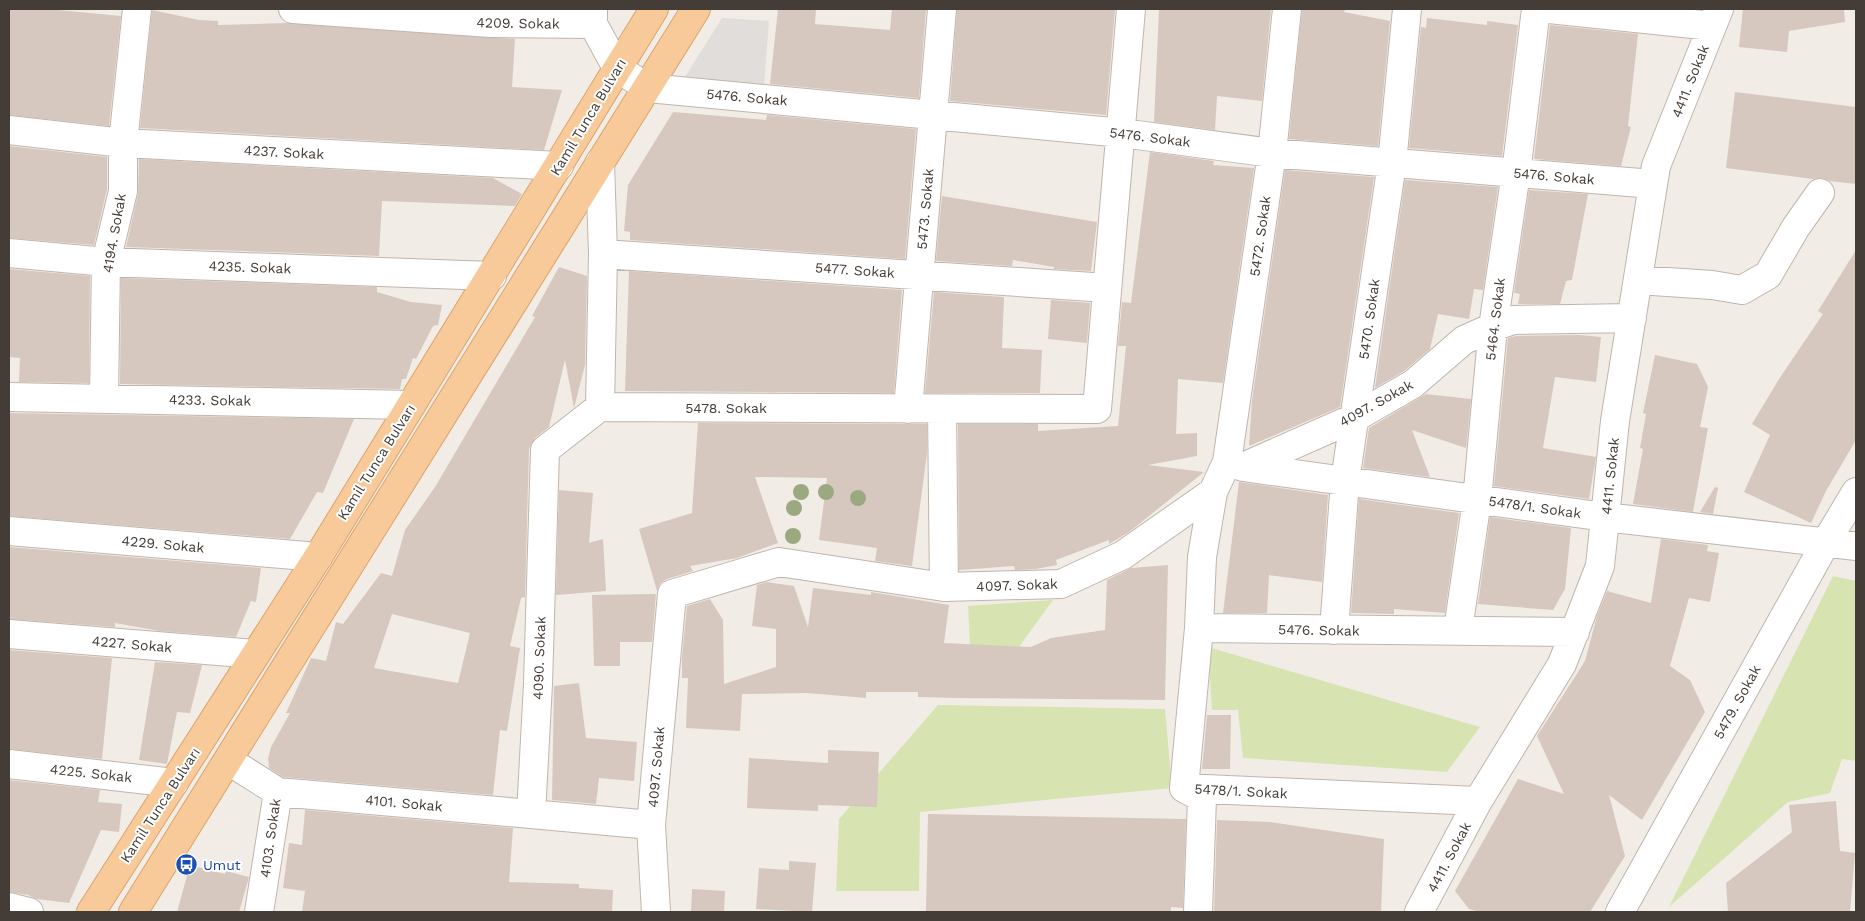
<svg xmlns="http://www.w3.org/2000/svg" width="1865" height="921" font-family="'Work Sans',sans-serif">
<rect width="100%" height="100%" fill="#f2ece6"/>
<path fill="#d7e4b1" d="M1833 576 1856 581V761L1842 759 1830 793 1788 802 1669 907Z
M1053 600 1019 647 970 645 968 606Z
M1208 647 1480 727 1447 772 1243 758 1238 710H1212Z
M938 705 1165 709 1172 788 920 812 919 891H836L839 819Z"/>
<path fill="#e0dddb" d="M722 18 769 21 764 85 683 80Z"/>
<path fill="#d6c8bf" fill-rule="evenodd" d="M9 9H48L121 16 109 126 9 115Z
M778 9H816L815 24 890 30 892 9H926L919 98 770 84Z
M957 9H1115L1106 115 950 101Z
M1159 9H1271L1262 101 1217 96 1215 130 1154 122Z
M1302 9H1345L1344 12 1390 21 1378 146 1289 139Z
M1743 9H1844L1845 22 1789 31 1787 52 1739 47Z
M152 10 199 20 218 21V25L286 23 515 39 512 87 562 90 544 150 140 128Z
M1427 18 1487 25V21L1518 25 1502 156 1409 148 1421 27 1426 28Z
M1550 25 1638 34 1628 126 1631 127 1621 166 1534 159Z
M1735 92 1856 107V184L1830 181 1822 178 1813 179 1726 168Z
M673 112 766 120 767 115 916 129 905 259 630 240V232L624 231 628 185Z
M9 146 107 157V189L94 245 9 238Z
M1150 152 1214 161 1213 165 1254 168 1223 383 1178 379 1176 434 1197 433V456L1148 465 1204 472 1129 532 1109 544V540L1056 560 1057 565 1036 569 1015 570 1014 566 959 570 958 424H1038V431L1118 426 1126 346H1118L1122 302 1131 303Z
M139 159 493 178 522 194 515 206 382 201 379 256 126 247 138 194Z
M1285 170 1374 177 1340 407 1249 446 1252 401Z
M1405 180 1498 187 1483 290 1474 289 1469 319 1438 314 1430 349 1404 371 1375 388Z
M1529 190 1588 194 1572 280 1566 281 1560 304H1518L1520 294 1514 293Z
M942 196 1097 222 1091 271 1054 269V267L1013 260 1012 266 936 261Z
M1856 250V440L1826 491 1811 523 1744 492 1770 435 1752 424 1779 379 1823 314 1818 311Z
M559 267 587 276 585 365 574 408 565 360 549 427 535 438 529 449 525 597 521 598 510 646 520 648 507 731 500 730 493 795 283 777 269 768 268 759 271 747 290 713H286L311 658 326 661 336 622 343 624 381 573 392 576 405 530 435 487 535 317 532 316ZM392 614 470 633 458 683 374 668Z
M9 269 90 276 89 383 19 382 20 358 9 357Z
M629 271 902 290 894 393 625 391Z
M121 278 377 287V292L411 302 442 305 438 325 433 326 416 359 413 358 406 379H402L400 389 120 384Z
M934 292 1004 297 1002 348 1042 350 1040 393H925Z
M1051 300 1090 303 1087 343 1048 339Z
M1579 335 1601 337 1596 382 1555 377 1543 448 1596 457 1589 499 1494 486 1508 338 1516 336Z
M1655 355 1697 364 1708 387 1700 427 1708 428 1693 512 1633 504 1643 449 1640 448 1646 414 1643 413Z
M1426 394 1471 399 1466 448 1412 430 1430 477 1363 468 1369 428Z
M9 413 354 419 323 493 317 492 290 539 9 516Z
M698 423 927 424V453L912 566 875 561 877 548 819 540 827 478 755 477 778 543 737 558 690 566 693 571 667 579 660 584 657 591 639 529 692 513Z
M1239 482 1328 495 1322 582 1269 575 1267 613H1223Z
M1715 487 1718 488 1713 514 1700 512Z
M559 490 593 493 589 543 603 539 606 591 556 595Z
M1359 499 1459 513 1445 613 1394 609V614L1351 613Z
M1490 517 1571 528 1565 589 1553 610 1478 604Z
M1661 539 1708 545 1707 551 1719 553 1710 602 1689 598 1670 666 1690 680 1705 712 1642 820 1609 795 1625 856 1590 912H1480L1469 909 1455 891 1518 779 1564 794 1537 736 1585 661 1597 616 1607 591 1651 603Z
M9 547 261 568 256 602 251 601 236 637 160 631 115 623V627L9 619Z
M1168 565 1165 700 958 698 918 697V692H866V698L807 693 742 694 740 731 686 728 688 678H682V657L687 606 710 599 723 620 724 684 776 667V629L752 626 757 585 766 582 794 586 808 627 813 588 871 595V592L949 605 944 643 1031 647 1051 638 1105 630 1107 580 1131 568Z
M656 594 652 642H620V666H594L592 595Z
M9 650 112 658 102 759 9 749Z
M155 662 202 665 190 713 177 712 167 764 139 760Z
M579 683 586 738 637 742 634 781 599 778 596 804 552 800 554 686Z
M1207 715H1231L1230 769H1202Z
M828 750 879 752 877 807 818 805V811L747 808 749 758 828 763Z
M9 780 100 790 98 802 122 804 119 832 101 830 69 903 37 899 28 895 9 892Z
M1836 801 1840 851 1855 853 1850 912H1728L1726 883 1792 832 1789 805Z
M305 810 513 828 509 882 579 884V888L613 890 612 912H302L305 891 283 888 289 843 302 845Z
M928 814 1186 819 1183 908 1171 907V912L926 911Z
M1217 820 1270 822 1384 839 1381 912 1214 911Z
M789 861 816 863 812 912 756 909 759 868 789 870Z
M190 865 225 874 226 871 249 877 239 912H177Z
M692 889 725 891 724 912H691Z"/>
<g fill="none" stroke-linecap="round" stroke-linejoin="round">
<defs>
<path id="minor" d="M293 9 490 23 593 24
M593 9V24L617 68 648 88 1122 133 1272 153 1653 184
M1549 9 1712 26
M9 130 123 143 559 166
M600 162 603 254 600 407 1097 409 1131 9
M9 253 106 262 492 276
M603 254 1107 288
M1638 280 1712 285 1742 290 1768 275 1796 227 1820 193
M9 397 411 405
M104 398 106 262 123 191V143L137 9
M600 407 545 450 538 684 531 814 651 825
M908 409 942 9
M942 409 944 587
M1227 462 1272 153 1287 9
M1243 467 1605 517 1856 546
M1213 492 1202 557 1199 628 1575 632
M9 531 318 557
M1334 630 1345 481 1392 163 1407 9
M1458 630 1477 500 1493 327 1516 173 1536 9
M9 634 255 654
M229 761 278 792 259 912
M9 764 174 783
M1184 788 1478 801
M278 792 531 814
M9 907 29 912
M656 912 651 825 672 594 779 562 944 587 1061 584 1123 555 1213 492 1227 462 1243 467 1354 418 1413 384 1464 340 1493 327 1513 320 1632 318
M1198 912 1202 798 1184 788 1199 628
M1419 912 1478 801 1562 664 1600 566 1615 421 1656 166 1719 9
M1620 912 1826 542 1856 492"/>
<path id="major" d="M91 912 318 557 654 9
M133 912 696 9"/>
</defs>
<use href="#minor" stroke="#c0b5ac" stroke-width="30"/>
<use href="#major" stroke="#dca36a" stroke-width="30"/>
<use href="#minor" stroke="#fff" stroke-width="28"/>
<use href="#major" stroke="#f8ca99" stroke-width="28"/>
</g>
<g fill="#9ba980">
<circle cx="801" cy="492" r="8"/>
<circle cx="826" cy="492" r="8"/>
<circle cx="858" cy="498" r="8"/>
<circle cx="794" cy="508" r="8"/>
<circle cx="793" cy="536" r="8"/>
</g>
<defs>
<symbol id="bus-disc" viewBox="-11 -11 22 22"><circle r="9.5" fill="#1a4fb4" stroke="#fff"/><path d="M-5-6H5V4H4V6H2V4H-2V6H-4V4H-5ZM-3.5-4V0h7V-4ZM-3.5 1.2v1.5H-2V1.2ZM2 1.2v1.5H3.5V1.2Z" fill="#fff"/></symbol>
</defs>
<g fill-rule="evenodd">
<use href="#bus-disc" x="174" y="852" width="25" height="25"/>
</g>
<g text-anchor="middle" stroke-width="4" stroke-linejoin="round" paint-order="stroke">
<g font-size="14" fill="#443c36" stroke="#fff">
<text transform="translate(518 23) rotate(1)" y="5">4209. Sokak</text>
<text transform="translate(1690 81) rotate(-68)" y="5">4411. Sokak</text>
<text transform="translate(747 97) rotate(5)" y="5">5476. Sokak</text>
<text transform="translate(588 117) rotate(-59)" y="5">Kamil Tunca Bulvarı</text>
<text transform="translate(1150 137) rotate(7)" y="5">5476. Sokak</text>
<text transform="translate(284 152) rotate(3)" y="5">4237. Sokak</text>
<text transform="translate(1554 176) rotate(5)" y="5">5476. Sokak</text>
<text transform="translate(925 209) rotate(-85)" y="5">5473. Sokak</text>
<text transform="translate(114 233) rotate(-80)" y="5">4194. Sokak</text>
<text transform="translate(1260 236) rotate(-82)" y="5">5472. Sokak</text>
<text transform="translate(250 267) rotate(2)" y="5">4235. Sokak</text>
<text transform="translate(855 270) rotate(4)" y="5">5477. Sokak</text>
<text transform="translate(1369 319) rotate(-82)" y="5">5470. Sokak</text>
<text transform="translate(1495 319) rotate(-83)" y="5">5464. Sokak</text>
<text transform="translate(210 400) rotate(1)" y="5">4233. Sokak</text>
<text transform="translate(1376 403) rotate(-29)" y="5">4097. Sokak</text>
<text x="726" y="413">5478. Sokak</text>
<text transform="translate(376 462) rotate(-58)" y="5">Kamil Tunca Bulvarı</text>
<text transform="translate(1610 476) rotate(-84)" y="5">4411. Sokak</text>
<text transform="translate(1535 507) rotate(8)" y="5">5478/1. Sokak</text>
<text transform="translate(163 544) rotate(5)" y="5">4229. Sokak</text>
<text transform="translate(1017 585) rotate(-2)" y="5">4097. Sokak</text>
<text transform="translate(1319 630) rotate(1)" y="5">5476. Sokak</text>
<text transform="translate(132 644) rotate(5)" y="5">4227. Sokak</text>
<text transform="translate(539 658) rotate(-88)" y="5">4090. Sokak</text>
<text transform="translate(1737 702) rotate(-61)" y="5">5479. Sokak</text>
<text transform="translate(656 767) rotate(-85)" y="5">4097. Sokak</text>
<text transform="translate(91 773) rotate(6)" y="5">4225. Sokak</text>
<text transform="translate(1241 791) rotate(3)" y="5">5478/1. Sokak</text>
<text transform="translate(404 803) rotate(5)" y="5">4101. Sokak</text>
<text transform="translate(160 805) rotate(-57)" y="5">Kamil Tunca Bulvarı</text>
<text transform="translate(270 838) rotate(-82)" y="5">4103. Sokak</text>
<text transform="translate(1449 857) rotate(-62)" y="5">4411. Sokak</text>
</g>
<g font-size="14" fill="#164399" stroke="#fff" text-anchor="start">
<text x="203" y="870">Umut</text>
</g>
</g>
<rect width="1865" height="921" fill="none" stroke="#443c36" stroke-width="20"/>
</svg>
